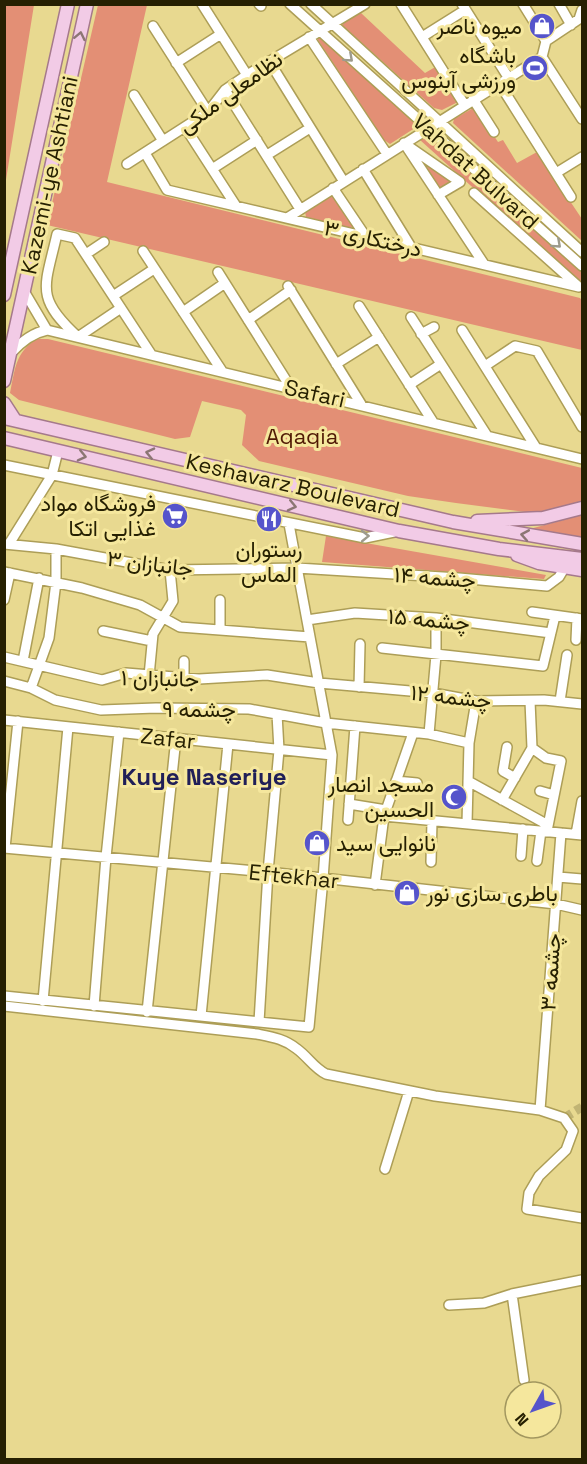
<svg xmlns="http://www.w3.org/2000/svg" width="587" height="1464" font-family="'Space Grotesk',Vazirmatn,sans-serif">
<rect width="100%" height="100%" fill="#e8d990"/>
<path fill="#e38f75" d="M5 4 34 5 5 186 4 5Z
M98 5H147L107 182 580 298 582 301V350L47 225Z
M361 13 425 73 437 66 458 102 442 110 434 108 342 25 347 20Z
M316 37 326 39 418 126 390 144 384 140Z
M475 107 498 142 503 140 517 163 537 152 582 219V241L453 123 454 119Z
M426 134 433 136 582 270V286L420 140Z
M425 162 453 181 440 189 423 164Z
M332 193 355 230 306 217 305 211Z
M37 339H48L582 468V502L556 512 534 513 456 503 408 496 259 461 242 445 246 415 241 410 202 401 190 437 175 439 19 400 10 393C15 370 15 352 37 339Z
M582 515V539L526 530Z
M326 536 546 575 544 579 322 562Z"/>
<g fill="none" stroke-linecap="round" stroke-linejoin="round">
<path stroke="#c1b474" stroke-width="9" stroke-dasharray="9 4.5" stroke-linecap="butt" d="M564 1118 582 1107"/>
<defs>
<path id="minor" d="M202 4 247 75
M259 4 261 6
M290 4 582 266
M311 4 582 252
M401 4 464 104
M462 4 508 77
M523 4 546 41
M559 4 571 25
M153 26 208 112
M309 37 387 154
M422 37 465 10
M542 57 582 119
M269 61 344 182
M176 63 221 34
M499 83 571 197
M225 90 300 209
M134 95 163 141
M473 99 494 132
M185 127 236 206
M404 143 484 264
M408 146 460 182 438 195
M145 153 167 190 579 287
M267 155 310 128
M127 164 208 112 225 90 247 75 365 4
M212 169 257 140
M363 169 411 247
M556 173 582 157
M333 188 366 237
M474 193 578 286
M287 218 542 57 546 41 579 19 582 10
M143 251 222 371
M86 254 104 242
M218 272 291 388
M288 286 361 404
M24 291 47 330
M113 296 154 269
M359 306 433 422
M121 308 78 337C34 297 45 287 57 234L75 238 151 354
M183 312 225 283
M411 317 486 434
M248 320 291 290
M462 330 535 446
M421 334 434 327
M11 353C21 342 32 333 47 330L582 459
M336 364 379 337
M485 366 515 346 537 351 582 427
M409 385 441 364
M4 465 365 538 394 532
M4 544 56 549 170 570 297 568 459 578 547 586 559 577 565 567
M9 544 52 475 58 451
M4 572 82 588 140 605 180 627 310 637
M4 600 10 573
M220 600V630
M532 612 582 619
M307 620 355 613 436 618 551 633
M103 631 152 641
M576 640 577 618
M382 648 543 666 555 616
M4 657 102 680 126 673 199 679 267 675 319 683 433 693 476 701 544 700 582 704
M23 661 39 578
M184 661V678
M149 676 153 634 173 601 170 570
M4 681 31 688 55 700 101 710 156 708 249 709 326 723 429 734 469 743
M359 687 360 644
M31 688 49 638 56 582V549
M530 701 532 748
M560 701 567 655
M4 720 332 755
M429 734 436 655V618
M507 747 503 771 515 778
M532 748 546 758 561 761 547 831
M396 781 417 783
M468 781 548 825
M540 791 554 795
M502 800 532 748
M349 804 386 810
M384 816 582 835
M348 820 355 726
M467 824 469 743 476 701
M576 834 582 801
M4 848 268 872 556 904 582 910
M5 848 18 721
M521 856 523 829
M537 861 541 831
M431 862 432 821
M558 877 582 879
M375 885 384 816 413 733
M4 996 309 1027 323 879 332 755 289 524
M43 1001 68 727
M4 1006 257 1034C272 1037 285 1039 297 1049 308 1057 314 1068 326 1074L435 1096 540 1110 564 1118 573 1131 566 1150 539 1176 529 1193 527 1209 582 1218
M94 1006 106 857 119 732
M147 1012 176 738
M201 1016 228 744
M259 1022 268 872 279 750 277 714
M540 1110 561 833
M385 1169 409 1091
M512 1294 524 1380
M449 1305 484 1303 512 1294 582 1280"/>
<path id="major" d="M4 295 68 4
M4 381 87 4
M4 403 15 420
M4 418 453 522 582 544
M4 438 399 531 499 549 582 559
M477 521 543 518 582 508
M517 555 539 563 582 570"/>
</defs>
<use href="#minor" stroke="#ad9e57" stroke-width="12"/>
<use href="#major" stroke="#a5798b" stroke-width="15"/>
<use href="#minor" stroke="#fff" stroke-width="9"/>
<use href="#major" stroke="#f2cbe6" stroke-width="12"/>
</g>
<defs><path id="oneway-chevron" d="M-2-3.5L2.5 0L-2 3.5" fill="none" stroke-width="1.6" stroke-linecap="round" stroke-linejoin="round" transform="scale(1.5)"/></defs>
<g stroke="#8c7674">
<use href="#oneway-chevron" transform="translate(80 36) rotate(-78)"/>
<use href="#oneway-chevron" transform="translate(150 453) rotate(-167)"/>
<use href="#oneway-chevron" transform="translate(82 456) rotate(13)"/>
<use href="#oneway-chevron" transform="translate(292 506) rotate(13)"/>
<use href="#oneway-chevron" transform="translate(525 535) rotate(-170)"/>
</g>
<g stroke="#9d9b8d">
<use href="#oneway-chevron" transform="translate(349 58) rotate(42)"/>
<use href="#oneway-chevron" transform="translate(557 244) rotate(42)"/>
<use href="#oneway-chevron" transform="translate(365 536) rotate(-1)"/>
</g>
<defs>
<symbol id="shop-disc" viewBox="-11 -11 22 22"><circle r="9.5" fill="#5554cb" stroke="#f5e79d"/><path d="M-5-2.5h2.3a2.7 3.5 0 0 1 5.4 0H5L5.5 6h-11ZM-1.5-2.5h3a1.5 2.3 0 0 0-3 0Z" fill="#fff"/></symbol>
<symbol id="stadium-disc" viewBox="-11 -11 22 22"><circle r="9.5" fill="#5554cb" stroke="#f5e79d"/><path d="M0-5a6.5 5 0 1 0 0 10a6.5 5 0 1 0 0-10ZM-3.5-1.8h7v3.6h-7Z" fill="#fff"/></symbol>
<symbol id="supermarket-disc" viewBox="-11 -11 22 22"><circle r="9.5" fill="#5554cb" stroke="#f5e79d"/><path d="M-6-5.5h2.5l.6 2H6L4.5 2H-2.5L-4.4-4H-6ZM-1.5 3.2a1.3 1.3 0 1 0 .1 0ZM3 3.2a1.3 1.3 0 1 0 .1 0Z" fill="#fff"/></symbol>
<symbol id="restaurant-disc" viewBox="-11 -11 22 22"><circle r="9.5" fill="#5554cb" stroke="#f5e79d"/><path d="M-5-6h1v4h1v-4h1v4h1v-4h1v5L-1.5 .5V6h-2V.5L-5-1ZM5-6V6H3V1.5H1.5Q1.5-4 5-6Z" fill="#fff"/></symbol>
<symbol id="mosque-disc" viewBox="-11 -11 22 22"><circle r="9.5" fill="#5554cb" stroke="#f5e79d"/><path d="M3.5-4.9A6 6 0 1 0 3.5 4.9A5 5 0 1 1 3.5-4.9Z" fill="#fff"/></symbol>
</defs>
<g fill-rule="evenodd">
<use href="#shop-disc" x="527" y="11" width="30" height="30"/>
<use href="#stadium-disc" x="520" y="53" width="30" height="30"/>
<use href="#supermarket-disc" x="160" y="501" width="30" height="30"/>
<use href="#restaurant-disc" x="254" y="504" width="30" height="30"/>
<use href="#mosque-disc" x="439" y="782" width="30" height="30"/>
<use href="#shop-disc" x="302" y="828" width="30" height="30"/>
<use href="#shop-disc" x="392" y="878" width="30" height="30"/>
</g>
<g text-anchor="middle" stroke-width="6" stroke-linejoin="round" paint-order="stroke">
<g font-size="22" fill="#262002" stroke="#f5e79d" text-anchor="end">
<text x="522" y="34">میوه ناصر</text>
<text x="516" y="63">باشگاه<tspan x="516" dy="25">ورزشی آبنوس</tspan></text>
<text x="156" y="511">فروشگاه مواد<tspan x="156" dy="25">غذایی اتکا</tspan></text>
<text x="269" y="557" text-anchor="middle">رستوران<tspan x="269" dy="25">الماس</tspan></text>
<text x="434" y="792">مسجد انصار<tspan x="434" dy="25">الحسین</tspan></text>
<text x="336" y="851" text-anchor="start">نانوایی‌ سید</text>
<text x="426" y="901" text-anchor="start">باطری سازی نور</text>
</g>
<g font-size="22" fill="#262002" stroke="#f5e79d">
<text transform="translate(230 92) rotate(-36)" y="8">نظامعلی ملکی</text>
<text transform="translate(476 171) rotate(42)" y="8">Vahdat Bulvard</text>
<text transform="translate(49 175) rotate(-78)" y="8">Kazemi-ye Ashtiani</text>
<text transform="translate(373 238) rotate(13)" y="8">درختکاری ۳</text>
<text transform="translate(315 393) rotate(13)" y="8">Safari</text>
<text transform="translate(293 485) rotate(13)" y="8">Keshavarz Boulevard</text>
<text transform="translate(150 563) rotate(7)" y="8">جانبازان ۳</text>
<text transform="translate(435 577) rotate(4)" y="8">چشمه ۱۴</text>
<text transform="translate(429 619) rotate(5)" y="8">چشمه ۱۵</text>
<text transform="translate(160 678) rotate(1)" y="8">جانبازان ۱</text>
<text transform="translate(451 696) rotate(6)" y="8">چشمه ۱۲</text>
<text x="199" y="717">چشمه ۹</text>
<text transform="translate(168 738) rotate(6)" y="8">Zafar</text>
<text transform="translate(294 876) rotate(6)" y="8">Eftekhar</text>
<text transform="translate(550 972) rotate(-86)" y="8">چشمه ۳</text>
</g>
<g font-size="22" fill="#501905" stroke="#f5e79d">
<text x="302" y="444">Aqaqia</text>
</g>
<g font-size="24" font-weight="bold" fill="#201f58" stroke="#f5e79d">
<text x="204" y="785">Kuye Naseriye</text>
</g>
</g>
<rect width="587" height="1464" fill="none" stroke="#262002" stroke-width="12"/>
<g transform="translate(533 1410) rotate(230)"><circle r="28" fill="#f5e79d" stroke="#a2975f" stroke-width="1.5"/>
<path d="M0-4.5L10 22L0 15L-10 22Z" fill="#5554cb"/>
<text y="-9" font-size="16" font-weight="bold" text-anchor="middle" fill="#262002">N</text>
</g>
</svg>
